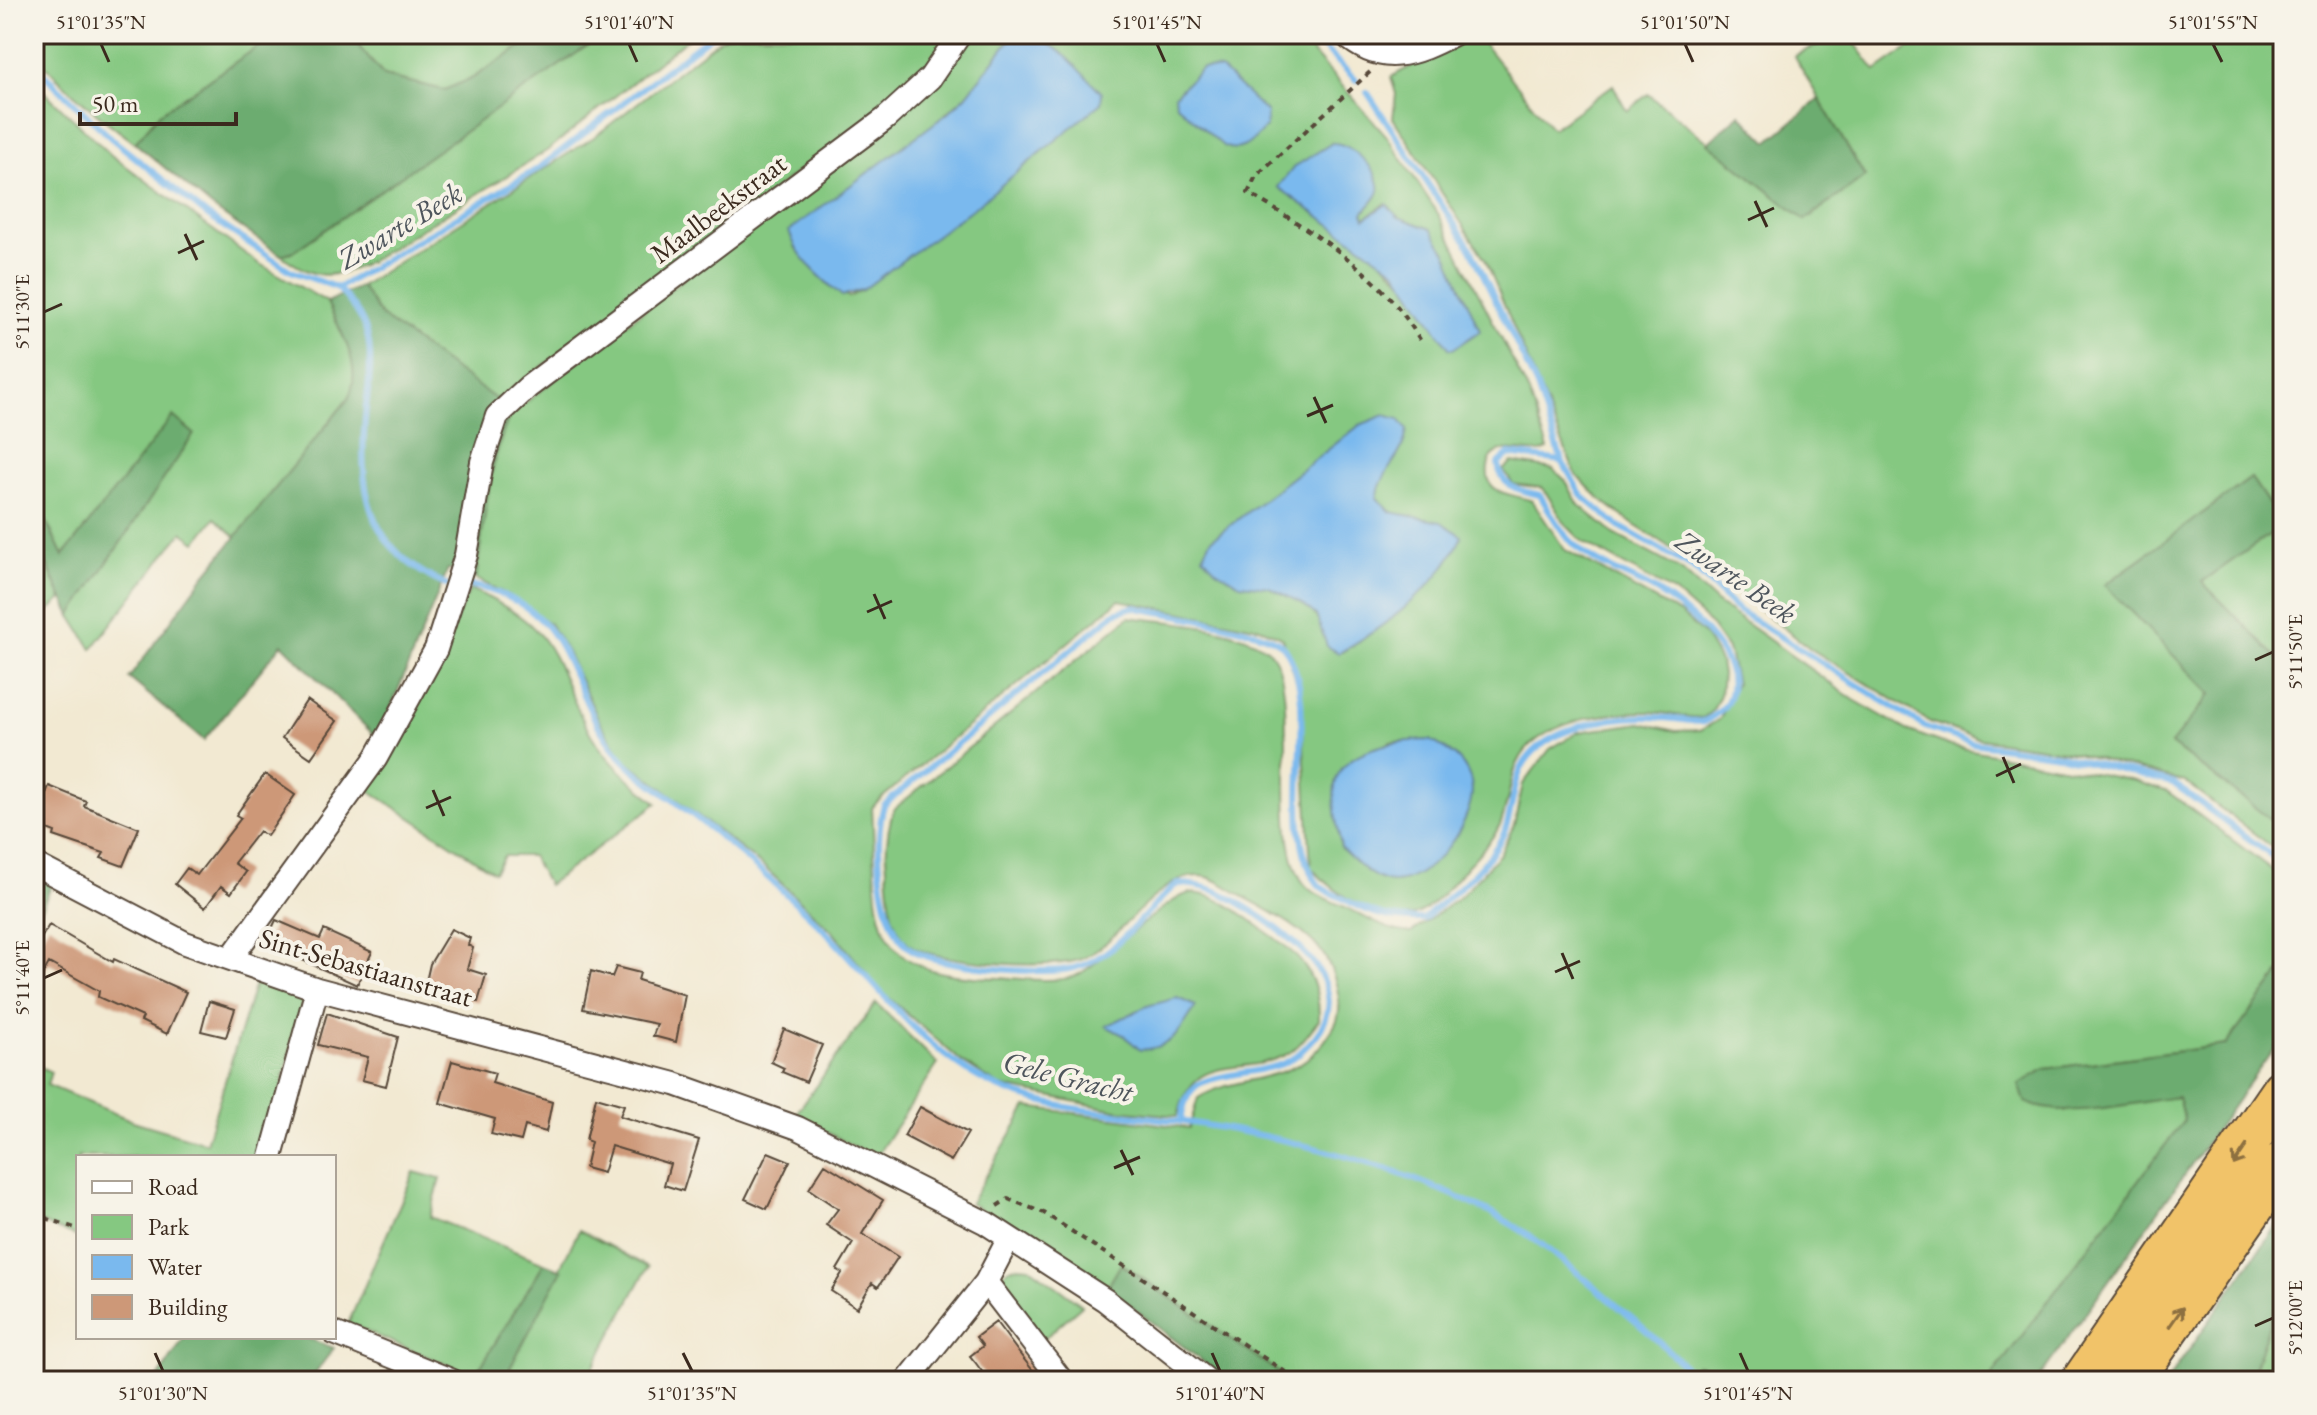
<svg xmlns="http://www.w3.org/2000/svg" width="2317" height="1415" font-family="'EB Garamond',serif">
<rect width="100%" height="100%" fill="#f7f3e8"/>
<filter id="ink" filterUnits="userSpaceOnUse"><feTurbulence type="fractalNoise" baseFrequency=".0125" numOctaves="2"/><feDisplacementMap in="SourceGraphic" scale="16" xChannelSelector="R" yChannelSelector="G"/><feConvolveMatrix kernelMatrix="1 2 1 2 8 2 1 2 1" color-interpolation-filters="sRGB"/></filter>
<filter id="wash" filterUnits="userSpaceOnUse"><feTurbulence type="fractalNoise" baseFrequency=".006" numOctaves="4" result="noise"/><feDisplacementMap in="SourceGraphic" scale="32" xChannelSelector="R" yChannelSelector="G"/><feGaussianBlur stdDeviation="1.8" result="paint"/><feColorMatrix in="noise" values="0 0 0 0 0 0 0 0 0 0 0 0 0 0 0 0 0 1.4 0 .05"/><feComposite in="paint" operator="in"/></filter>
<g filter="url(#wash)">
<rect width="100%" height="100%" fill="#f2e9d2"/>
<path fill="#85c881" stroke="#607950" stroke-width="2" fill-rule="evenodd" d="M34 34H277L160 113 135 143C98 116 64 88 34 53Z
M357 34H541L471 79 444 90 384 76 360 48Z
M604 34H693L548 150 367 263C330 280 314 280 281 255L294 251Z
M732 34H949L921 78 497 401 380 316 361 286 594 137 721 38Z
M967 34H1296L1386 135 1439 215 1529 393 1548 449C1532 460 1492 436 1488 467 1484 497 1514 493 1532 501L1565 550 1681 614 1706 637 1720 661 1722 675 1720 695 1713 710 1704 718C1685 718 1667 712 1649 712 1613 712 1567 718 1538 739 1507 761 1513 793 1500 825 1492 842 1474 858 1462 872 1451 885 1437 902 1423 911 1388 932 1334 892 1311 868L1301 695 1282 637 1260 628 1119 600 877 802 872 808C879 921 862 978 1003 978 1026 978 1061 985 1081 973 1105 959 1173 892 1192 893 1221 894 1249 920 1272 936 1304 958 1320 981 1319 1020 1308 1033 1298 1050 1283 1056 1237 1077 1193 1051 1178 1116L1116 1110 1000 1086 962 1062 880 990 832 931 763 866 621 756 599 720 567 652 550 624 508 595 476 579C484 524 487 466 510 415L756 222ZM1013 36 1033 37 1061 52 864 289 849 297 829 285 794 246 966 96ZM1332 143C1363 155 1369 164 1377 196L1363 213 1365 218 1385 204 1398 217 1431 229 1435 236 1409 287 1375 254ZM1395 459 1381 477 1377 498 1390 512 1414 518 1428 586 1362 640 1340 653C1318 634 1327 633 1315 615 1306 601 1284 594 1269 587ZM1430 740 1341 848 1335 783 1390 742Z
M1356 34H1440L1387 50Z
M1470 34H1476L1552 129 1613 85 1627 111 1648 94 1805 220 1865 177 1794 56 1841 34H1848L1876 71 1929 34H2283V524L2251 478 2105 585 2211 694 2171 744 2270 819 2283 816V855L2185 782 2076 753 1980 739 1930 722 1811 649 1716 576 1634 525 1601 500 1576 475 1485 259 1393 118 1396 94 1391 77Z
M34 82 111 155 258 263 327 302 352 355 356 383 348 399 236 537 215 518 196 542 182 532 92 649 71 616 194 434 173 417 63 556 34 496Z
M1512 462 1553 469 1565 480 1579 505 1614 534 1681 570 1716 602 1854 700 1907 730 1950 746 2135 781 2168 792 2283 878V969L2226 1045 2045 1069 2065 1111 2178 1097 2184 1121 1988 1381H1730L1697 1364 1681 1381H1291L1122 1264 1107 1288 970 1203 1027 1107 1189 1128 1198 1098C1234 1076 1284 1083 1315 1052 1322 1045 1336 1027 1338 1017 1343 996 1331 959 1315 944 1297 926 1267 909 1244 897 1233 891 1219 880 1207 877 1161 867 1122 940 1084 958 1056 971 938 963 912 946 902 940 893 922 891 910 887 875 882 843 894 809L1129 617C1173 623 1228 624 1266 648 1307 675 1265 841 1306 886 1315 896 1337 903 1349 909 1370 920 1387 931 1411 933L1461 896 1500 854 1514 825 1523 784 1550 749 1578 732 1641 723 1676 731 1701 730 1720 719 1736 684 1729 652 1708 622 1675 593 1583 542 1566 525 1543 488 1513 484 1503 470Z
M2283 525V664L2202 582Z
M34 536 62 599 43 616 40 644 34 651Z
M470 589C556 627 548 650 586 726 603 758 629 780 657 803L548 885 531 856H504L494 872 367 789 415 710Z
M257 977 304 995 265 1157H78V1237L34 1220V1064L51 1072 47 1085 133 1121 206 1143Z
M876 1003 938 1064 875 1158 795 1115Z
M414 1172 440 1179 430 1217 544 1263 475 1376 348 1324Z
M579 1230 648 1267 586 1381H503Z
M1018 1266 1030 1267 1082 1305 1039 1343 998 1282 1007 1270Z
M2283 1283V1381H2250Z"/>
<path fill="#6cac6f" stroke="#546b46" stroke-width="2" d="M277 34H357L360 48 384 76 444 90 471 79 541 34H604L294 251 281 255 212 207 135 143 160 113Z
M1819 99 1865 177 1805 220 1708 143 1740 114 1768 142Z
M361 286 381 316 497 400 509 392C510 420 498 443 492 472 485 507 481 543 476 579L448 569 378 739 282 644 204 740 129 678 204 576 348 399C364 366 341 333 327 302Z
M173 416 194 434 71 616 34 536V496L63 556Z
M2251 478 2283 525 2202 582 2283 664V816L2270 819 2171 744 2211 694 2105 585Z
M34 875 53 882 34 924Z
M2283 969V1036L2037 1381H1988L2184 1120 2178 1097C2133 1102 2065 1121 2025 1102L2019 1084 2045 1069 2226 1045Z
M2283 1216V1283L2250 1381H2167Z
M544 1263 562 1270 503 1381H484L475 1376Z
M1121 1264 1291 1381H1228L1107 1288Z
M185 1337H304L334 1348 309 1381H156Z
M1697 1364 1712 1367 1730 1381H1681Z"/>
<path fill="#7ab9ee" stroke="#5a7286" stroke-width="2" d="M1013 36C1051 31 1077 68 1102 93L1101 103 976 206 864 289 842 296C821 278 797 258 789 231L948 113 966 96Z
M1202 68 1221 69 1267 113 1266 127C1253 140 1243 155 1223 146L1176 104 1175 95Z
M1332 143C1349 141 1383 172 1379 191 1377 199 1368 206 1363 213L1365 218 1387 204 1398 217 1431 229 1447 254 1480 331 1453 349 1449 348 1396 271 1278 187 1294 167Z
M1385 415 1399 419 1407 430C1403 459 1382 468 1377 498L1391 512 1441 522 1462 536C1440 586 1386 626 1339 653L1327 646 1316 615 1301 603 1269 587 1240 584 1216 570 1203 556 1211 540 1360 425Z
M1430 740C1447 749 1463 758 1470 778 1483 814 1427 891 1386 881 1368 876 1354 860 1341 848 1338 828 1332 806 1335 785 1341 747 1400 740 1430 740Z
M1177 998 1196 1006C1180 1032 1172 1048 1140 1050L1125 1036 1106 1026 1147 1006Z"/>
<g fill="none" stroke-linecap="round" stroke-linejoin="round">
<path stroke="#7ab9ee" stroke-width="6" d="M1310 34 1356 80
M34 65 112 139 208 216 291 271 338 288 539 168 713 34
M1367 92 1471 249 1537 387 1562 461 1582 496 1617 525 1693 568 1739 611 1925 727 1972 743 2059 755 2173 783 2283 864
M338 288C350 302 362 315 367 334 373 357 369 384 366 407 358 489 364 548 446 585
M470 585C580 608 560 684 618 754 637 776 667 794 689 812 731 845 772 880 811 917 863 967 907 1033 969 1072 1036 1114 1123 1112 1199 1124 1304 1141 1410 1169 1504 1220 1539 1239 1571 1268 1602 1293 1635 1321 1669 1348 1698 1381
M1181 1122C1183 1108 1186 1092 1199 1084 1214 1075 1261 1072 1282 1064 1295 1059 1306 1047 1315 1037 1355 988 1299 943 1260 916 1232 898 1212 884 1177 884 1144 911 1116 958 1074 968 1042 976 937 967 911 949 879 927 873 839 884 805L1115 613 1133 607C1160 613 1270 628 1284 647 1326 705 1274 822 1318 884 1323 891 1336 895 1344 899 1374 915 1391 920 1424 919 1451 894 1488 868 1504 833 1513 811 1512 783 1525 762 1548 728 1609 716 1649 717 1667 717 1685 721 1704 722 1710 718 1719 713 1724 707 1754 665 1687 610 1656 591 1635 578 1610 571 1590 557 1566 542 1554 519 1540 495 1519 490 1501 488 1498 464L1509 454 1562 461"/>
</g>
<g id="blocks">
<path fill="#cd9878" d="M307 700 337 721 311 758 282 738Z
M265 774 295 795 267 836 259 831 234 863 246 872 231 893 221 886 205 908 175 884 187 868 197 875 241 818 236 815Z
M49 786 86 801 84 806 139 828 123 866 101 858 104 853 54 836 55 832 34 824Z
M276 920 320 939 324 930 372 952 357 985 265 943Z
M49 925 113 962 114 959 186 992 167 1034 141 1021 143 1017 98 997 99 991 49 963 34 989V950Z
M451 929 470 938 468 945 473 948 467 969 486 975 478 1002 425 986 430 964Z
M616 967 640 973 638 980 685 995 676 1042 653 1036 657 1024 583 1009 591 971 612 977Z
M209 1001 235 1009 226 1037 201 1031Z
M327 1013 398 1037 386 1086 362 1080 368 1057 318 1045Z
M784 1029 822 1045 806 1082 782 1072 784 1068 771 1062Z
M452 1061 495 1073 492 1083 552 1102 546 1132 525 1126 521 1141 491 1134 495 1119 440 1103Z
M596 1097 624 1105 620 1116 699 1140 683 1191 664 1185 670 1164 611 1146 603 1173 585 1168 591 1142 586 1140Z
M920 1107 968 1133 951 1161 904 1136Z
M768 1152 790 1161 767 1209 745 1199Z
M825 1164 883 1200 862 1234 898 1257 878 1287 872 1283 857 1308 831 1291 842 1273 837 1270 853 1243 826 1225 838 1209 809 1189Z
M996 1322 1019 1353 1041 1381H989L975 1362 970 1356 983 1346 976 1337Z"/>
</g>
</g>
<g filter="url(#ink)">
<use href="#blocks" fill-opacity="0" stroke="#564739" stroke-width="2"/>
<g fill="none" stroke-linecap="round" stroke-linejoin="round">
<defs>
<path id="street" d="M1344 34C1381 68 1414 55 1454 34
M34 864 185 943 317 989 675 1084 798 1128 986 1223 1105 1300 1208 1381
M231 958 376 758 436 649 466 555 482 462 497 416 528 387 885 119 930 78 960 34
M271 1157 317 989
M986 1282 1062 1381
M334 1333 453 1381
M907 1381 986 1282 1009 1238"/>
<path id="highway" d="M2083 1381 2283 1090
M2131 1381 2283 1163"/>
</defs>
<use href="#street" stroke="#564739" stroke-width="26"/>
<use href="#highway" stroke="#564739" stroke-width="46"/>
<path stroke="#564739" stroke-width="4" stroke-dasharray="6 6" stroke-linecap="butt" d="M1370 72 1256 176 1248 193C1298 223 1351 254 1391 299 1403 312 1413 329 1423 344
M997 1206 1008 1199 1044 1213 1299 1381
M34 1214 78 1229"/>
<use href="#street" stroke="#fff" stroke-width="22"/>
<use href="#highway" stroke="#f1c369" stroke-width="42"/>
</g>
<defs><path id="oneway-shaft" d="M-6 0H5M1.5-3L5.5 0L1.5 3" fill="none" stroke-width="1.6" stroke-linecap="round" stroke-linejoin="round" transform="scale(2)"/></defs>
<g stroke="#8d6f40">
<use href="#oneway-shaft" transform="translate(2240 1155) rotate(124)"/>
<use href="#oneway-shaft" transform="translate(2176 1317) rotate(-55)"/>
</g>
</g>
<path fill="none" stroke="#3b2a1e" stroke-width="3" d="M101 44 109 62M629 44 637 62M1157 44 1165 62M1685 44 1693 62M2213 44 2222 62M1755 201 1767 227M1748 220 1774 208M185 234 197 260M178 253 204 241M44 312 62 304M1314 397 1326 423M1307 416 1333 405M874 594 885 619M867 612 892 601M2255 660 2273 652M2003 757 2014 783M1996 776 2021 764M433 790 444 816M426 808 451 797M1562 953 1573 979M1555 972 1580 961M44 978 62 970M1121 1150 1133 1175M1114 1168 1140 1157M2255 1326 2273 1318M155 1353 163 1371M683 1353 692 1371M1212 1353 1220 1371M1740 1353 1748 1371"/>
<g text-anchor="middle" stroke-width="8" stroke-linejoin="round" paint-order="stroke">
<g font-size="28" fill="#3b2a1e" stroke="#f7f3e8">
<text transform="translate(718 208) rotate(-37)" y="10">Maalbeekstraat</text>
<text transform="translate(366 967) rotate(16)" y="10">Sint-Sebastiaanstraat</text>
</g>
<g font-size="30" font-style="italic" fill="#4e555c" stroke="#f7f3e8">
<text transform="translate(400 226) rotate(-31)" y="10">Zwarte Beek</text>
<text transform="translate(1736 577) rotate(35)" y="10">Zwarte Beek</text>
<text transform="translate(1068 1077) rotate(14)" y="10">Gele Gracht</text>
</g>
</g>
<rect width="2317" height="1415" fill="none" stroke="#f7f3e8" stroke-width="88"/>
<rect x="76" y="1155" width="260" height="184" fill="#f7f3e8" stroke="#aca397" stroke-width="2"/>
<rect x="92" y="1181" width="40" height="12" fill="#ffffff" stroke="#aca397" stroke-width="2"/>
<text x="148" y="1195" font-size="24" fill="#3b2a1e">Road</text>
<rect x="92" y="1215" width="40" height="24" fill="#85c881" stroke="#aca397" stroke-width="2"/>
<text x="148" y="1235" font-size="24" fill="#3b2a1e">Park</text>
<rect x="92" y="1255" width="40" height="24" fill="#7ab9ee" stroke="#aca397" stroke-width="2"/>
<text x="148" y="1275" font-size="24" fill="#3b2a1e">Water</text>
<rect x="92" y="1295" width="40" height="24" fill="#cd9878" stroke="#aca397" stroke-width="2"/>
<text x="148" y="1315" font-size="24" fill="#3b2a1e">Building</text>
<path d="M80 112v12h156v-12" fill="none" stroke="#3b2a1e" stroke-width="4"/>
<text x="92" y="112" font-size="24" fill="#3b2a1e" stroke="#f7f3e8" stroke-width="6" paint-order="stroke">50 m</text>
<rect x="44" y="44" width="2229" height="1327" fill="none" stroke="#3b2a1e" stroke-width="3"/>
<g font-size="20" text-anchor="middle" fill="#3b2a1e">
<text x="101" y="29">51°01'35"N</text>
<text x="629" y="29">51°01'40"N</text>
<text x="1157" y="29">51°01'45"N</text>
<text x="1685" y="29">51°01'50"N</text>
<text x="2213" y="29">51°01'55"N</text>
<text transform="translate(22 312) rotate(-90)" y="7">5°11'30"E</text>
<text transform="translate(2295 652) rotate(-90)" y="7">5°11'50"E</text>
<text transform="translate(22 978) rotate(-90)" y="7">5°11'40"E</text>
<text transform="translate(2295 1318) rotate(-90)" y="7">5°12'00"E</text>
<text x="163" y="1400">51°01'30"N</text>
<text x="692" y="1400">51°01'35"N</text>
<text x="1220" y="1400">51°01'40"N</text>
<text x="1748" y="1400">51°01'45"N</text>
</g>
</svg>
